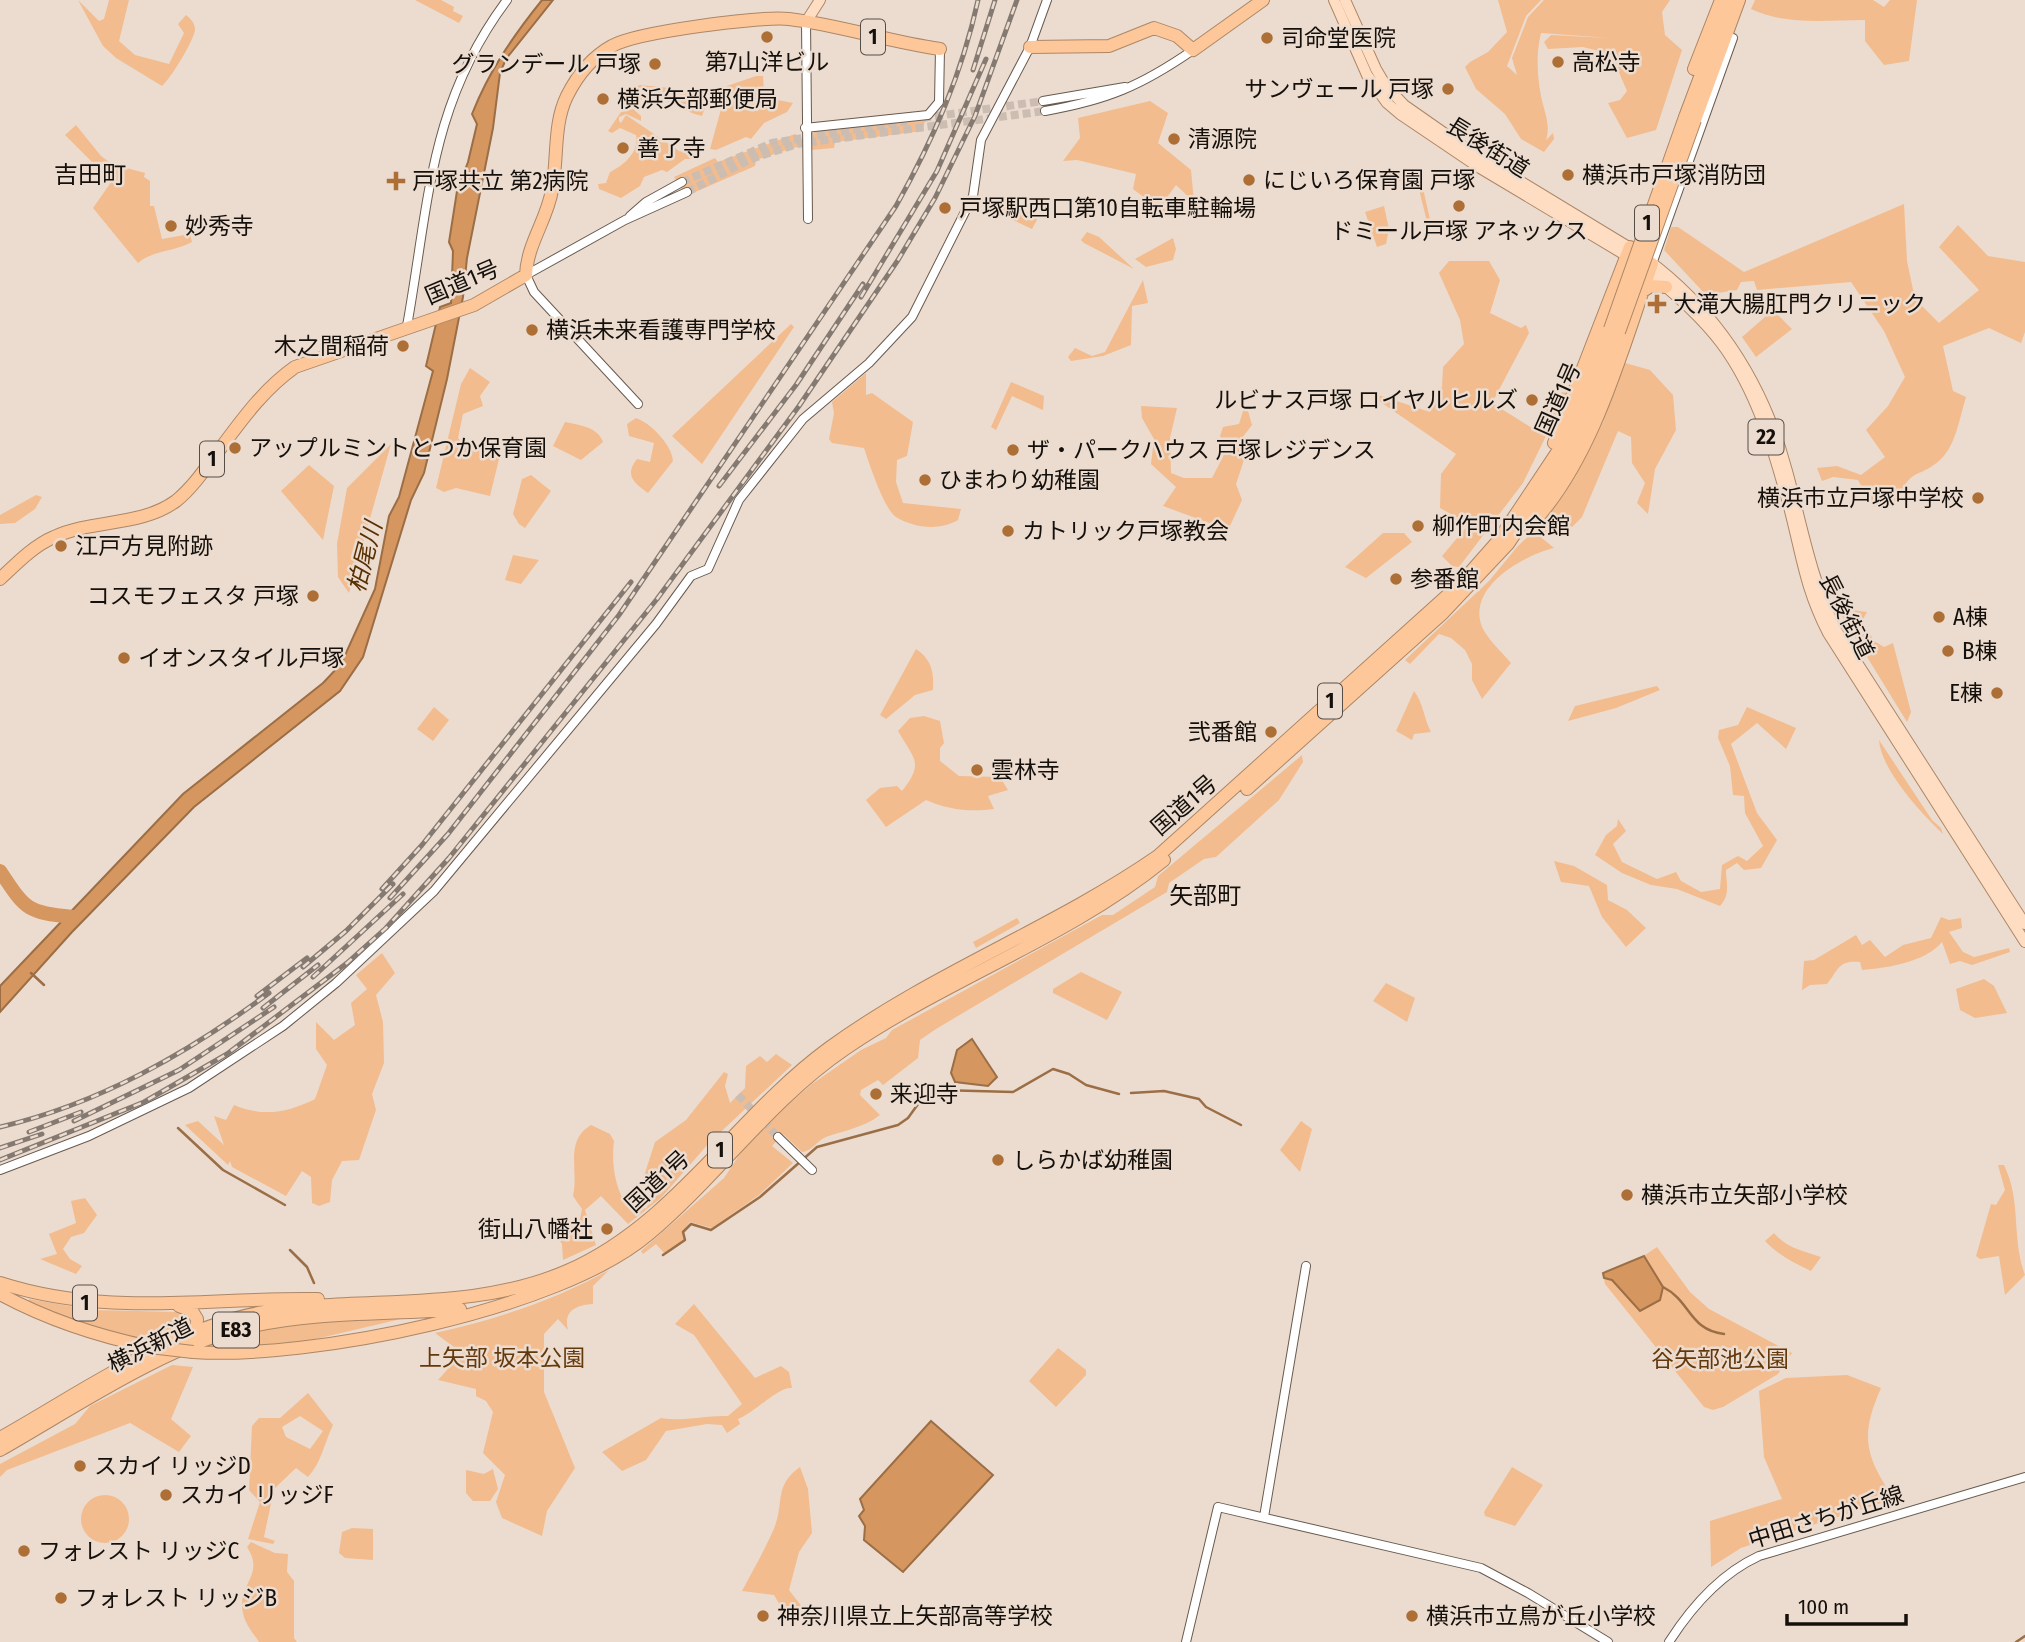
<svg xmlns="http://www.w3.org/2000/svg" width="2025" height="1642" font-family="'Fira Sans Condensed','Noto Sans JP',sans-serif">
<rect width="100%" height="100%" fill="#ecdccf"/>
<path fill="#f2bc8e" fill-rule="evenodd" d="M78 0 99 21 104 19 109 0H129L119 41 135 55 169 64 184 33 178 24 186 15C191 19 195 23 195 30 193 42 171 78 162 86L116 58 103 46Z
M415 0H441L454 7 453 11 463 16 459 23Z
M1498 0H1541L1526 16 1507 66 1517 75 1512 58 1528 17 1544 0H1670L1662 12 1665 35 1682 50 1656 130 1627 138 1608 103 1620 100 1627 91 1611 54 1583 47 1548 49 1544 42 1551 35 1609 38 1541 33C1536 53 1537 75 1541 96 1544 111 1551 125 1546 140L1553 133 1554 139 1544 152 1521 139 1505 114 1476 89 1465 67 1470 62 1488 52 1507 32Z
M1755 0H1873L1884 7 1890 0H1917L1909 61 1884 65 1865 41V20C1826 20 1787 26 1751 9Z
M756 76H763L764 94 778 95V100L793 103 787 112 764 123 751 139 746 137 716 150 710 149 723 102 706 105 702 116C675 110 657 86 631 105L623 101 631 89 640 85 721 93 727 86Z
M1150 101 1168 113 1158 143 1191 170 1194 202 1176 185 1165 200 1181 212 1173 219 1133 189 1136 174 1077 160 1063 161 1080 138 1078 118Z
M633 109 641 116V121L626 114 619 117V121L621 123 626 115 679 151 700 156 699 159H685L667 172 662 170 644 177 640 186 621 198 599 189 598 184 606 183 610 172C620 167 640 154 636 135L620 128 612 133 608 131 621 112Z
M925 120 923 131 835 142 834 148 812 150V135L816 130Z
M76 125 101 156 112 164 145 173 144 177 150 181V206H154L162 239 190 234 192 242C174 252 153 250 138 263L93 208 116 175 98 168 65 135Z
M795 134 798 136 797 147 756 160 755 166 686 196 674 177 715 158 718 162Z
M1410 174 1420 175 1433 233H1430L1416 178 1395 182 1393 177Z
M1904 204 1907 261 1915 299 1939 323 1979 290 1939 247 1958 225 1988 256 2025 262V332L2021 343 1989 328 1943 346 1953 391 1966 397C1960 416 1956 445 1941 459 1919 480 1912 465 1897 500L1873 507 1858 480 1833 477 1822 481 1817 468 1837 466 1861 475 1885 457 1866 430 1888 406 1905 377 1884 331 1851 282 1757 290 1754 281 1741 282 1737 290 1706 295 1664 250 1671 227H1678L1744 272Z
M992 206 1037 214 1039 216 1032 229 993 211Z
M1384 206 1389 229 1386 244 1377 247 1365 212Z
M1087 232 1099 237 1134 269 1084 243 1081 240Z
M1173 238 1176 249 1173 260 1146 267 1135 259Z
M1449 261H1489L1500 280 1490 313 1521 328 1526 325 1529 333 1492 403 1532 428 1562 392 1567 393 1523 483 1459 567 1452 566 1442 556 1469 524 1440 508 1441 474 1456 454 1363 390 1430 412 1442 387 1443 367 1464 344 1460 320 1439 273Z
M1143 280 1148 303 1132 306 1131 345 1103 356 1071 361 1068 357 1075 348 1092 356 1105 352Z
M1773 310 1792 329 1756 357 1742 337Z
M791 324 794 327 702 464 672 436Z
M1625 363 1650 370 1673 395 1676 430 1655 469 1648 514 1637 503 1645 483 1632 463 1631 437 1618 431 1582 517 1572 527 1558 515 1542 538 1554 548C1525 555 1469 585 1481 624 1485 637 1502 652 1511 663L1482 699 1472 680V664L1465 650 1451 638 1439 634 1410 664 1405 660 1489 581 1517 547 1546 519 1603 422Z
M470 368 490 382 480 396 483 406 463 414 458 438 465 447 500 455 490 496 456 488 444 492 436 488 461 384Z
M866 373V395L872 393 913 422 907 456 897 460 896 482 903 503 961 509 958 520C939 531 914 528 896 517 884 509 869 463 864 448L832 443 829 439 834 413 832 402Z
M1011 382 1044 396 1043 410 1012 396 996 430 991 427Z
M1141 406 1177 408 1170 438 1171 473 1184 478H1212L1228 447 1220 436 1223 427 1239 424 1243 411H1248L1252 425 1239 442 1244 460 1236 484 1242 500 1228 530 1163 506 1176 487 1151 464 1154 439 1142 418Z
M636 418C651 423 672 445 673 461L648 493C634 483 624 475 637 459L650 462 654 443 629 436 627 424Z
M565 422C579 425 598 427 603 442L581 460 553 446Z
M391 444 349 593 338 577 337 544 347 488Z
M309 465 334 486 323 540 281 491Z
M531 475 551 491 525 528 519 524 513 514 522 479Z
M36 495 42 497 35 509 15 523 0 524V515Z
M1383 533H1404L1412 542 1366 578 1345 567Z
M513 555 539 560 521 584 505 580Z
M1837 608 1867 612 1862 621 1874 641 1884 647 1893 643 1911 712 1907 722Z
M916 649C932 660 934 672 933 690L915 695 886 719 880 715Z
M1657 686 1660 690 1616 708 1568 721 1575 706Z
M1414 691C1423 702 1424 719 1431 732L1414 734 1412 740 1396 731Z
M434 707 449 720 433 741 417 729Z
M1747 707 1796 728 1786 749 1757 723 1731 744 1757 813 1777 840 1761 868 1744 870 1737 863 1726 870C1726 883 1731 894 1720 906L1677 889 1651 885 1622 873 1595 855 1606 835 1617 826 1618 819 1626 831 1613 844 1622 862 1657 879 1676 872 1681 881 1701 892 1720 889 1722 865 1738 856 1747 861 1763 846 1745 813 1744 796 1733 795 1730 766 1718 738 1719 730 1738 725Z
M924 716 940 721 944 743 940 748V761L959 776 1000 777 1008 790 988 796 994 809C969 812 949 810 926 800L886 827 866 800 880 788 897 786 902 791C924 763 915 760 898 731L910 718Z
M1879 740 1932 820 1941 828 1943 834C1921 813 1881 770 1879 740Z
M1302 755 1303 762 1279 800 1216 857 1204 859 1169 883 1167 892 936 1029 920 1040 918 1058 883 1085 878 1080 861 1090 860 1095 880 1115C863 1128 845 1130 826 1137 816 1141 813 1151 802 1152L783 1134 772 1146 793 1163 759 1195 712 1228 690 1222 682 1232 684 1240 664 1253 656 1244 643 1254 641 1251 724 1178 742 1151 783 1109 812 1084 861 1050 886 1038 892 1030 1102 915H1113L1155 887 1158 876Z
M1554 861 1574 866 1607 885 1608 900 1627 910 1646 928 1626 947 1602 917 1589 886 1561 882Z
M1941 917 1949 920 1961 918 1962 928 1949 932 1963 952 1974 957 2009 948 2010 952 1972 965 1960 961 1950 964 1942 942C1926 962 1887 968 1862 970L1860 962C1838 960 1839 969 1827 984L1810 985 1802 990 1804 961 1814 960 1856 935 1862 945 1870 940 1885 957 1903 945 1931 938Z
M1017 918 1020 923 976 948 973 942Z
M382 953 395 973 376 995 383 1022 384 1063 372 1094 376 1110 359 1160 342 1161 332 1180 330 1202 319 1206 312 1203 311 1177 302 1171 286 1196 232 1167 230 1161 228 1165 185 1125 198 1121 224 1145 214 1116 226 1120 234 1105C263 1117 287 1113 315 1099L327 1065 316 1049V1022L334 1040 355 1025 351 1003 367 989 356 975Z
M1081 972 1122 992 1107 1020 1053 993V989Z
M1984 979 1994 986 2007 1013 1975 1018 1960 1010 1956 989Z
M1386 983 1415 998 1407 1022 1373 1001Z
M776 1054 792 1065 709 1143 661 1198 628 1224 601 1196 585 1210 596 1245 563 1260 562 1244 558 1238 580 1219 582 1209 573 1196C579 1171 564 1141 591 1125L610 1134 614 1141C611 1163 615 1188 627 1206L639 1203 646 1209 655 1190 644 1176 655 1142 686 1120 724 1072 728 1074 725 1086 730 1103 745 1088 746 1066 760 1056 767 1062Z
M1301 1121 1312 1129 1300 1172 1280 1150Z
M1998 1165H2004C2022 1202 2011 1237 2025 1275L2005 1295 1999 1256 1980 1259 1976 1256 1991 1204 1996 1205 2005 1190Z
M85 1198 97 1215 84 1233 71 1237 63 1249 70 1259 82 1266 76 1274 40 1259 57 1254 49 1234 76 1223 71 1201Z
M1774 1233C1788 1249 1802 1250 1821 1257L1811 1271C1794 1263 1778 1255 1765 1241Z
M1657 1247 1690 1292 1709 1309 1792 1353 1778 1374 1723 1407 1713 1410 1704 1407 1605 1284 1603 1273 1645 1255Z
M609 1270 593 1286V1304C577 1305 563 1310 568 1330L558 1319 544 1334V1392L575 1468 547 1511 542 1536 502 1518 496 1502 505 1475 483 1453 493 1412 486 1401 476 1396V1389L438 1380 462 1353 435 1333C497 1319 553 1301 609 1270Z
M29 1299 92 1310 177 1312 187 1316 188 1326C161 1361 61 1317 28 1302Z
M694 1304 755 1378 781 1366 789 1372 792 1388C778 1386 755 1413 738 1419L740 1424 727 1433 722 1425 707 1424 666 1431 646 1460 622 1471 602 1452 661 1418C683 1422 705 1415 728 1416L742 1404 694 1335 675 1324Z
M401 1319 290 1345 199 1347 212 1340 310 1321Z
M1058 1348 1086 1370V1375L1056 1407 1029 1381Z
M172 1365 193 1367 171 1419 191 1436 179 1452 130 1423 7 1470 0 1477V1464L75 1424 90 1406Z
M1847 1375 1881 1388C1859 1438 1866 1456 1894 1499L1741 1548 1711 1567 1710 1521 1782 1499 1764 1457 1759 1391 1786 1378Z
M308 1393 333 1425C324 1444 321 1463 308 1477L296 1468 274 1489 264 1537 275 1541 273 1544 248 1539 260 1502 249 1490 252 1426 259 1418H280ZM300 1416 323 1431 310 1449 286 1437 282 1427Z
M800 1467 808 1489 812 1533 799 1552 789 1590 803 1608 781 1607 774 1595 742 1591C753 1570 766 1548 775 1526 784 1503 774 1485 800 1467Z
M1512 1467 1543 1485 1515 1526 1485 1516 1484 1512Z
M493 1469 498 1489 490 1501H473L466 1493V1470L484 1474Z
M81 1519a24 24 0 1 1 48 0a24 24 0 1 1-48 0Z
M352 1528 373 1529V1560L345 1558 339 1553 342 1532Z
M251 1542 275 1553 288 1554 287 1572 294 1581V1638L297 1642H259C253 1633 245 1624 243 1613 236 1584 266 1576 247 1547Z"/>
<path fill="#d5965f" stroke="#9b6e46" stroke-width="2" d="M542 0H553L506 59 500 73 493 128 467 258 463 297 447 379 424 473 411 500 363 657 340 691 194 807 72 932 0 1012V986L183 794 323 683 341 664 375 589 389 516 399 497 433 371 426 366 440 307 451 303 453 251 449 242 457 191 468 162 477 124 472 114C489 71 513 36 542 0Z
M972 1039 997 1077 988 1086 955 1082 951 1073 957 1050Z
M1644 1256 1663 1287 1660 1300 1640 1311 1612 1280 1604 1278 1603 1273Z
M931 1421 993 1475 903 1572 864 1540 865 1526 859 1516 864 1510 860 1499Z"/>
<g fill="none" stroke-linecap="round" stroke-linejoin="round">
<path stroke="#9b6e46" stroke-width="2.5" d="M31 973 44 985
M1131 1093 1164 1091 1199 1099 1206 1107 1241 1125
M178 1128 223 1170 285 1205
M290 1250 307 1267 314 1283
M663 1255 685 1240 683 1232 691 1224 711 1230 760 1197 817 1147 898 1125 908 1118 926 1093 939 1090 1013 1092 1053 1069 1069 1074 1086 1085 1119 1094
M1663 1287C1691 1301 1689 1330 1724 1334
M2016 1642 2025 1636"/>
<path stroke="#d5965f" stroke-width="14" d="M0 871C26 910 26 912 73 917"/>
<path stroke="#ccbdb2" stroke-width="8" stroke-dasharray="8 4" stroke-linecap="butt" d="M923 118 1043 101
M682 182 772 143 907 121
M687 192 751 159 797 144 1045 111
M738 1095 778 1137"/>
<defs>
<path id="minor" d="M806 22 808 219
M1043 101 1125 87
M1045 111C1107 100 1141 86 1193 50
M805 128 928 115 939 102 940 49
M630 216 646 202 682 182
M1652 264 1733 38
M407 326C429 204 429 104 507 0
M638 404 534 292 526 275 625 220 687 192
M778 1137 812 1170
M0 1170 89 1136 189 1088 283 1026 336 983 434 891 656 624 691 576 708 569 739 500 803 419 869 363 912 317 973 196 981 140 1030 47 1047 0
M1264 1517 1306 1266
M1186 1642 1218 1507 1481 1568 1528 1593 1608 1642
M1669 1642C1692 1606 1720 1574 1759 1556L2025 1477"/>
<path id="major" d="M1334 0 1367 75 1387 103 1400 114 1480 168 1632 259
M1345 0 1376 69 1386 86 1404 105 1467 149 1635 251
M806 22 820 0
M1648 260C1720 314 1764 385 1787 471 1802 525 1811 579 1836 630L2025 924
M1644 269C1672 291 1700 315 1721 343 1757 391 1775 454 1790 511 1802 557 1805 588 1828 633L2025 942"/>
<path id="highway" d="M1030 47 1109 46 1154 28 1177 36 1193 50 1263 0
M1694 69 1721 0
M1685 117 1729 0
M1695 120 1739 0
M1643 291 1651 286 1666 287
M1554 443 1630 247
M1531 525C1594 458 1622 349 1652 264
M0 579C16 564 33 546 54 537 93 519 140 527 176 501 191 489 203 472 214 457 239 424 261 391 295 367L474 305 526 275C527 244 547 220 552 190 558 160 553 124 567 96 577 76 592 57 612 46 636 32 761 16 789 19 840 25 889 42 940 49
M1247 789 1443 613 1508 544 1558 470 1580 430 1619 332
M0 1283C109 1318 207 1297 318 1299
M0 1294C48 1320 97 1336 150 1347
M179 1306 192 1311 197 1319 196 1332
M193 1352C309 1360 560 1310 649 1234 718 1176 770 1100 845 1049 947 979 1068 938 1164 860
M0 1438C82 1392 171 1328 264 1312 365 1295 470 1313 567 1271 675 1224 736 1116 829 1048 932 973 1054 928 1158 856L1460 584 1498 541 1560 448 1590 382 1610 329
M0 1450C74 1408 166 1345 248 1327 317 1311 390 1315 460 1309"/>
</defs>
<use href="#minor" stroke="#685a4f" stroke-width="10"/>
<use href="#major" stroke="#ac8767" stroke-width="12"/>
<use href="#highway" stroke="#ac8767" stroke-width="14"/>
<use href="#minor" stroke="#fff" stroke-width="8"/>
<use href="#major" stroke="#feddc2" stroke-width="10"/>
<use href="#highway" stroke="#fec799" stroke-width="12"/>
<defs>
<path id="rail" d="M973 70 995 0
M861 297 937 171 986 59
M719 486 796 385 863 284
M382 889 422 845 631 582
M390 898 448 834 619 615 896 206C933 140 962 74 978 0
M303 967 346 931 393 884
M313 977 403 894
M257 996 307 958
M263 1008 318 965
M74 1121 179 1070 274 1007
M0 1127C99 1104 188 1053 269 993
M29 1132 81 1112
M0 1148 42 1134
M0 1160 144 1102 227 1054 347 963 386 928 449 858 657 599 799 406 898 260 935 198 975 116 1017 0"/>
</defs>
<use href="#rail" stroke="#857a71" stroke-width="5"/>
<use href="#rail" stroke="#ecdccf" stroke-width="2.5" stroke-dasharray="8" stroke-linecap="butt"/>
<defs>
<path id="highway-bridge" d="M1610 329 1685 117
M1619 332 1695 120
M150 1347 193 1352"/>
</defs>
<use href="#highway-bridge" stroke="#ac8767" stroke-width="14" stroke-linecap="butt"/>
<use href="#highway-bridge" stroke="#fec799" stroke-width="12"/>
</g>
<g fill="#ad6f35" stroke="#ecdccf" stroke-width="2.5">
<circle cx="767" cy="37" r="7"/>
<circle cx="1267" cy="38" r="7"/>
<circle cx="1558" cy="62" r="7"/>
<circle cx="655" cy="64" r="7"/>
<circle cx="1448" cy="89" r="7"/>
<circle cx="603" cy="99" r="7"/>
<circle cx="1174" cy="139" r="7"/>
<circle cx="623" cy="148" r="7"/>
<circle cx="1568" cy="175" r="7"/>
<circle cx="1249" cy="180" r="7"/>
<path d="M392.5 170.5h7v7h7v7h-7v7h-7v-7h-7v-7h7z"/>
<circle cx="1459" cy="206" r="7"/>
<circle cx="945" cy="208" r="7"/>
<circle cx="171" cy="226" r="7"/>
<path d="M1653.5 293.5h7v7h7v7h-7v7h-7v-7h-7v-7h7z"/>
<circle cx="532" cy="330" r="7"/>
<circle cx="403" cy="346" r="7"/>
<circle cx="1532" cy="400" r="7"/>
<circle cx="235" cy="448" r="7"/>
<circle cx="1013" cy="450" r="7"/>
<circle cx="925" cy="480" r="7"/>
<circle cx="1978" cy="498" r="7"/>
<circle cx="1418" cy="526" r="7"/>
<circle cx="1008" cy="531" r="7"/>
<circle cx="61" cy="546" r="7"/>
<circle cx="1396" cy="579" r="7"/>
<circle cx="313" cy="596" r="7"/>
<circle cx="1939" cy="617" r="7"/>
<circle cx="1948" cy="651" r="7"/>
<circle cx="124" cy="658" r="7"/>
<circle cx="1997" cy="693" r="7"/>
<circle cx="1271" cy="732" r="7"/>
<circle cx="977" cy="770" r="7"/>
<circle cx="876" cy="1094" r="7"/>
<circle cx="998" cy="1160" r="7"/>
<circle cx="1627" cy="1195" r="7"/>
<circle cx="607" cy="1229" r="7"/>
<circle cx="80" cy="1466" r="7"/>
<circle cx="166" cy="1495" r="7"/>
<circle cx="24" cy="1551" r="7"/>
<circle cx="61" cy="1598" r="7"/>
<circle cx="763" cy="1616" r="7"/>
<circle cx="1412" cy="1616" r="7"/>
</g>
<g text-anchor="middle" stroke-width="5" stroke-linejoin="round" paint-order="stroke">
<g fill="#ecdccf" stroke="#564d46" stroke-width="2">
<rect x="861" y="19.5" width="24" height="35" rx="5"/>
<rect x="1635" y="205.5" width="24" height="35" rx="5"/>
<rect x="1748.5" y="419.5" width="35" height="35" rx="5"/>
<rect x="200" y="441.5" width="24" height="35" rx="5"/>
<rect x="1318" y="683.5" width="24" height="35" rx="5"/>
<rect x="708" y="1132.5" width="24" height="35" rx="5"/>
<rect x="73" y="1285.5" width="24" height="35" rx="5"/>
<rect x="213" y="1312.5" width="46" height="35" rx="5"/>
</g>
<g font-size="21" font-weight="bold" fill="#15100b">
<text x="873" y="44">1</text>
<text x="1647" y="230">1</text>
<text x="1766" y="444">22</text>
<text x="212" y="466">1</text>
<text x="1330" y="708">1</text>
<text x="720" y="1157">1</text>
<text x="85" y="1310">1</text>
<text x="236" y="1337">E83</text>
</g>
<g font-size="23" fill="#15100b" stroke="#ecdccf" text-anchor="start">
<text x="1281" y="46">司命堂医院</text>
<text x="767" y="70" text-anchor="middle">第7山洋ビル</text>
<text x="1572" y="70">高松寺</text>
<text x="641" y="72" text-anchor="end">グランデール 戸塚</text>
<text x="1434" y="97" text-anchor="end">サンヴェール 戸塚</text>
<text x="617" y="107">横浜矢部郵便局</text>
<text x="1188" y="147">清源院</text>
<text x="637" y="156">善了寺</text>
<text x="1582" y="183">横浜市戸塚消防団</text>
<text x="1263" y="188">にじいろ保育園 戸塚</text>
<text x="412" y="189">戸塚共立 第2病院</text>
<text x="959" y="216">戸塚駅西口第10自転車駐輪場</text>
<text x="185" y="234">妙秀寺</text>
<text x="1459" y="239" text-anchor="middle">ドミール戸塚 アネックス</text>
<text x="1673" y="312">大滝大腸肛門クリニック</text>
<text x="546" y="338">横浜未来看護専門学校</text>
<text x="389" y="354" text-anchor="end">木之間稲荷</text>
<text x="1518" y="408" text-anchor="end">ルビナス戸塚 ロイヤルヒルズ</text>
<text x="249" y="456">アップルミントとつか保育園</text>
<text x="1027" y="458">ザ・パークハウス 戸塚レジデンス</text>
<text x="939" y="488">ひまわり幼稚園</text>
<text x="1964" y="506" text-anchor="end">横浜市立戸塚中学校</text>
<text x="1432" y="534">柳作町内会館</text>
<text x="1022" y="539">カトリック戸塚教会</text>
<text x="75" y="554">江戸方見附跡</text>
<text x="1410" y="587">参番館</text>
<text x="299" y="604" text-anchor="end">コスモフェスタ 戸塚</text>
<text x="1953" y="625">A棟</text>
<text x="1962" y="659">B棟</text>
<text x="138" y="666">イオンスタイル戸塚</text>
<text x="1983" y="701" text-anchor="end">E棟</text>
<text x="1257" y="740" text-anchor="end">弐番館</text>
<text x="991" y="778">雲林寺</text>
<text x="890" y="1102">来迎寺</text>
<text x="1012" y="1168">しらかば幼稚園</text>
<text x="1641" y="1203">横浜市立矢部小学校</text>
<text x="593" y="1237" text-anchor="end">街山八幡社</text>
<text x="94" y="1474">スカイ リッジD</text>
<text x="180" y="1503">スカイ リッジF</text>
<text x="38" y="1559">フォレスト リッジC</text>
<text x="75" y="1606">フォレスト リッジB</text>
<text x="777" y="1624">神奈川県立上矢部高等学校</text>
<text x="1426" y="1624">横浜市立鳥が丘小学校</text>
</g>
<g font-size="23" fill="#15100b" stroke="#ecdccf">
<text transform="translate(1488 147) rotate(32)" y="8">長後街道</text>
<text transform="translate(462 282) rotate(-23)" y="8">国道1号</text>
<text transform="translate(1558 399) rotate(-66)" y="8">国道1号</text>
<text transform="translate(1847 616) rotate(63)" y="8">長後街道</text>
<text transform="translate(1184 805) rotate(-41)" y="8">国道1号</text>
<text transform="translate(657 1181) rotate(-43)" y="8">国道1号</text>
<text transform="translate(150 1345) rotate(-27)" y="8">横浜新道</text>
<text transform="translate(1826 1517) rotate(-17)" y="8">中田さちが丘線</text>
</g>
<g font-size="23" fill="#62380d" stroke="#ecdccf">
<text x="502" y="1366">上矢部 坂本公園</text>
<text x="1720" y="1367">谷矢部池公園</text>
</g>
<g font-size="24" fill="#15100b" stroke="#ecdccf">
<text x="90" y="183">吉田町</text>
<text x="1205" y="904">矢部町</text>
</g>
<g font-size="24" font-style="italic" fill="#593002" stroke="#ecdccf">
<text transform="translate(365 557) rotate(-75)" y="8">柏尾川</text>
</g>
</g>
<path d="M1787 1614v10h119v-10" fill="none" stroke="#15100b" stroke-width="3.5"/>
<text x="1798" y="1614" font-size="21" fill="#15100b" stroke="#ecdccf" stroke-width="5" paint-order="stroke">100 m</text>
</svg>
